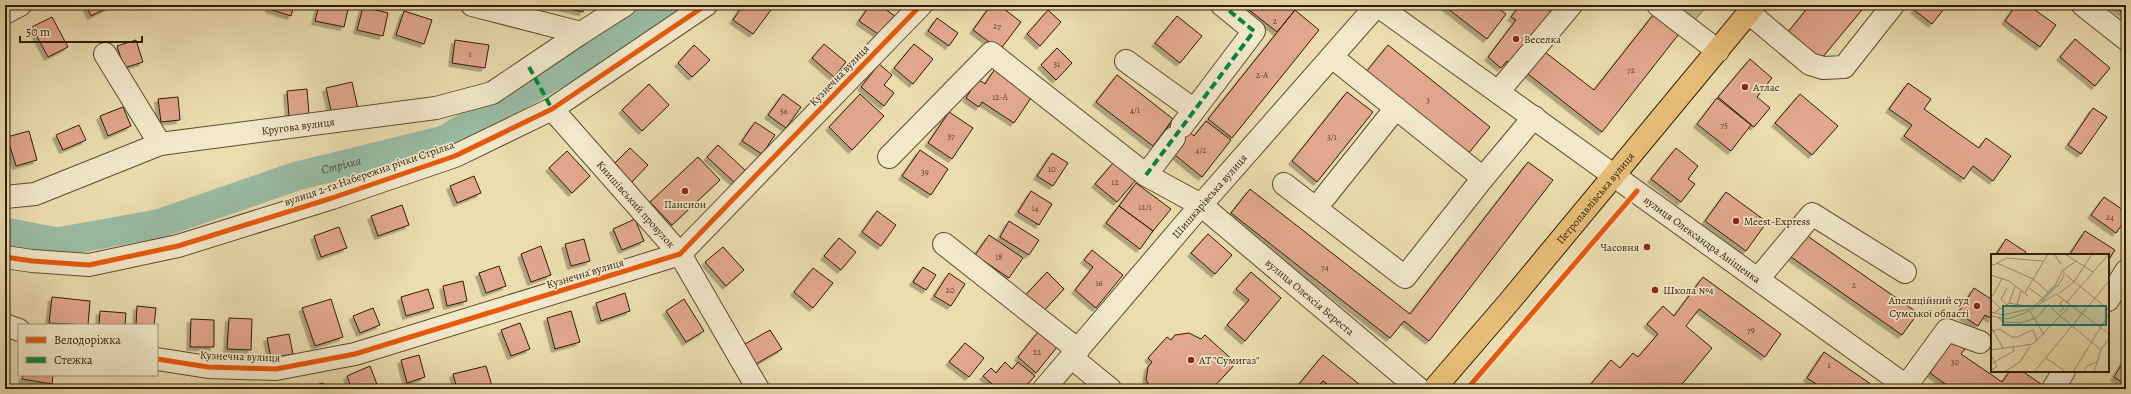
<svg xmlns="http://www.w3.org/2000/svg" width="2131" height="394" font-family="Alegreya,serif">
<defs>
<filter id="shadow"><feDropShadow dx="-3.5" dy="3.5" stdDeviation="0" flood-color="#0004"/></filter>
</defs>
<rect width="100%" height="100%" fill="#ebddaf"/>
<filter id="stains"><feTurbulence type="fractalNoise" baseFrequency=".005" numOctaves="4"/><feColorMatrix values="0 0 0 0 .2 0 0 0 0 .09 0 0 0 0 .02 0 0 0 .5 -.17"/></filter>
<radialGradient id="worn" r=".72"><stop offset=".6" stop-color="#630" stop-opacity="0"/><stop offset="1" stop-color="#630" stop-opacity=".3"/></radialGradient>
<path fill="#bbc088" stroke="#756e44" d="M1672 5H1708L1693 22Z"/>
<g fill="none" stroke-linecap="round" stroke-linejoin="round">
<path stroke="#99bda5" stroke-width="29" id="s1" d="M5 232 57 242 158 224 297 176 444 140 673 5"/>
</g>
<path fill="#e2a78f" stroke="#2f1c00" filter="url(#shadow)" d="M86 5H113L91 16Z
M270 5H294L291 16 269 9Z
M319 5H349L344 27 315 21Z
M551 5H584L583 12Z
M743 5H764L771 10 753 34 733 20Z
M870 5H879L895 16 881 36 859 21Z
M991 5H999L1021 22 1000 50 973 30Z
M1243 5H1299L1277 32Z
M1443 5H1494L1506 14 1487 39Z
M1520 5H1542L1551 12 1511 64 1507 61 1501 68 1488 57 1516 20 1511 17Z
M1810 5H1866L1821 59 1788 32Z
M1918 5H1947L1932 24 1914 10Z
M2016 5H2028L2056 25 2040 47 2005 21Z
M2112 5H2126V15Z
M363 7 388 13 383 36 357 30Z
M1048 10 1061 22 1040 46 1027 34Z
M1295 10 1319 30 1232 138 1208 119Z
M1657 10 1682 30 1602 132 1528 74 1545 52 1594 90Z
M404 11 432 20 424 44 396 35Z
M1177 16 1202 36 1180 63 1155 43Z
M52 17 68 47 48 57 32 27Z
M937 18 958 33 949 46 928 31Z
M2075 39 2110 68 2095 86 2060 57Z
M136 40 143 62 124 68 117 46Z
M455 40 489 45 485 68 452 63Z
M824 44 846 62 834 77 812 58Z
M914 44 933 59 913 84 894 68Z
M694 45 710 60 692 77 678 63Z
M1388 45 1490 127 1468 154 1366 72Z
M1057 48 1072 63 1056 80 1041 65Z
M1750 59 1772 78 1757 97 1770 108 1754 127 1718 97Z
M879 64 892 75 884 85 894 93 884 106 861 87Z
M995 69 1033 95 1014 123 982 102 979 107 966 98 978 79 985 84Z
M1117 75 1173 119 1153 146 1096 102Z
M352 82 358 109 332 115 326 88Z
M1908 83 1931 99 1924 109 1979 148 1986 138 2011 156 1993 181 1973 166 1964 179 1904 136 1912 125 1889 109Z
M649 84 669 105 642 131 622 110Z
M307 89 309 114 289 116 287 91Z
M1347 92 1373 112 1317 182 1292 161Z
M783 94 801 107 786 128 768 115Z
M860 94 884 116 852 150 829 127Z
M1800 94 1838 126 1812 155 1775 123Z
M178 97 180 120 161 122 158 99Z
M1717 98 1751 125 1731 151 1697 124Z
M123 107 131 126 108 136 100 116Z
M2093 108 2107 117 2081 154 2068 145Z
M949 112 973 128 952 159 928 143Z
M1173 119 1194 136 1206 121 1231 140 1202 177 1175 155 1183 145 1165 131Z
M755 122 775 135 762 154 742 141Z
M79 125 86 140 63 150 56 135Z
M29 131 37 160 16 166 7 137Z
M718 145 746 171 735 183 707 157Z
M630 148 648 165 631 183 613 165Z
M1676 148 1698 166 1688 179 1695 184 1681 202 1651 179Z
M920 150 948 169 931 195 902 176Z
M567 151 590 176 572 193 549 168Z
M1052 153 1068 163 1053 186 1037 176Z
M698 157 720 180 672 225 650 202Z
M1528 162 1553 180 1429 341 1404 321 1390 338 1231 213 1250 189 1410 314Z
M1113 163 1135 181 1117 202 1095 184Z
M474 176 481 193 457 203 450 186Z
M1136 183 1171 209 1153 231 1119 206Z
M1031 191 1052 204 1039 225 1018 212Z
M1726 192 1767 222 1746 251 1705 221Z
M2104 197 2126 212V219L2116 233 2091 215Z
M402 205 409 225 378 236 371 216Z
M1119 206 1153 231 1140 249 1106 223Z
M877 211 896 225 881 246 862 232Z
M635 219 644 241 622 250 613 229Z
M1009 221 1039 240 1029 255 1000 237Z
M339 227 347 248 321 257 314 236Z
M2085 231 2115 250 2108 261V255L2070 254Z
M1208 234 1232 255 1215 274 1191 253Z
M989 235 1023 258 1009 278 975 255Z
M1806 235 1918 313 1902 335 1791 257Z
M839 238 856 252 841 270 824 256Z
M584 239 590 261 571 266 565 244Z
M2006 239 2026 252 2024 255H1996Z
M541 246 551 275 531 282 521 254Z
M723 247 744 270 726 286 705 262Z
M1092 250 1123 275 1096 308 1075 290 1093 267 1084 260Z
M499 266 506 286 486 293 479 273Z
M923 267 936 275 926 290 913 282Z
M813 268 833 283 813 308 794 292Z
M1047 272 1064 289 1039 316 1021 300Z
M1251 272 1281 298 1245 341 1227 325 1249 300 1236 289Z
M949 273 965 284 951 306 934 296Z
M1703 277 1781 334 1765 357 1699 309 1686 326 1712 348 1678 389H1595L1590 385 1611 360 1620 368 1633 353 1638 357 1658 334 1647 324 1663 306 1674 316Z
M463 281 467 301 447 306 443 286Z
M1974 288 1991 299 1992 297V319L1985 315 1978 326 1958 313Z
M428 289 434 308 406 316 401 297Z
M625 293 630 311 601 321 596 303Z
M52 297 90 301 88 325 49 323Z
M331 299 343 337 315 346 302 308Z
M684 299 704 331 686 342 666 311Z
M137 306 156 308 154 325H136Z
M373 308 380 325 360 333 353 316Z
M100 311 126 313 125 325H99Z
M571 311 580 342 555 349 547 318Z
M229 318 252 319 251 350 227 349Z
M191 319 214 320V347H190Z
M520 323 530 349 511 356 501 330Z
M770 330 782 349 756 364 745 344Z
M1038 332 1057 347 1036 373 1018 357Z
M1189 333 1201 339 1205 335 1236 363 1212 389H1151L1146 380 1148 367 1152 362 1148 358 1167 337 1171 340 1175 335Z
M289 334 293 354 271 358 267 338Z
M1955 337 1967 346 1961 354 2002 382 2010 371H2022L2041 384 2038 389H1952L1930 373Z
M965 343 984 358 969 377 949 362Z
M1824 352 1878 389H1824L1807 378Z
M419 355 425 377 407 383 401 360Z
M1323 355 1365 389H1333L1323 381 1316 389H1295Z
M2126 357V385L2114 377Z
M1005 362 1012 369 1018 362 1035 376 1023 389H998L983 376 991 368 996 373Z
M370 366 378 387 373 389H352L347 376Z
M486 366 493 389H457L453 374Z
M23 375H53L52 384 22 379Z
M1323 381 1333 389H1316Z
M323 383 325 389H302Z
M176 386H202V389H176Z"/>
<g fill="none" stroke-linecap="round" stroke-linejoin="round">
<defs>
<g id="minor">
<path d="M472 5 581 33 625 5"/>
<path id="s2" d="M1377 5 1910 389"/>
<path d="M1658 5 1718 51"/>
<path d="M2083 5 2126 39"/>
<path d="M5 13 20 5"/>
<path d="M1749 13 1810 64 1823 68 1844 67 1893 5"/>
<path d="M105 54 160 144"/>
<path d="M1332 57 1483 178 1534 117"/>
<path d="M1126 61 1194 110"/>
<path d="M1498 92 1571 5"/>
<path id="s3" d="M552 109 680 254 758 389"/>
<path d="M1182 126 1254 31 1222 5"/>
<path id="s4" d="M889 157 991 53 1146 175 1201 205 1419 389"/>
<path d="M1146 175 1174 138"/>
<path d="M1284 184 1405 277 1483 178"/>
<path id="s5" d="M5 197 35 194 160 144 436 108 492 93 581 33"/>
<path d="M1316 208 1396 108"/>
<path d="M944 244 1078 350"/>
<path d="M5 257 32 261 89 265 178 246 332 198 455 156 552 109 706 5"/>
<path d="M1758 279 1812 214 1905 272"/>
<path d="M2108 300 2126 271"/>
<path d="M5 325 19 330"/>
<path d="M1071 357 1110 389"/>
<path d="M157 359 208 367 276 369 355 354 680 254 921 5"/>
<path d="M1906 386 1947 330 1980 342"/>
<path id="s6" d="M1044 389 1201 205 1377 5"/>
<path d="M2053 389 2064 371"/>
</g>
<g id="major">
<path id="s7" d="M1434 389 1509 302 1755 5"/>
</g>
</defs>
<use href="#minor" stroke="#5e4c2c" stroke-width="24"/>
<use href="#major" stroke="#2f1c00" stroke-width="24"/>
<use href="#minor" stroke="#f2e9cb" stroke-width="22"/>
<use href="#major" stroke="#e6be78" stroke-width="22"/>
<path stroke="#00873e" stroke-width="4" stroke-dasharray="8 4" stroke-linecap="butt" d="M529 67 552 109
M1146 175 1254 31 1222 5"/>
<defs>
<path id="cycleway" d="M5 257 32 261 89 265 178 246 332 198 455 156 552 109 706 5
M157 359 208 367 276 369 355 354 680 254 921 5
M1467 389 1637 191"/>
</defs>
<use href="#cycleway" stroke="#f2e9cb" stroke-width="8"/>
<use href="#cycleway" stroke="#e8590c" stroke-width="5"/>
</g>
<g fill="#8f2418" stroke="#f2e9cb" stroke-width="1.5">
<circle cx="1516" cy="39" r="4"/>
<circle cx="1745" cy="87" r="4"/>
<circle cx="685" cy="191" r="4"/>
<circle cx="1736" cy="221" r="4"/>
<circle cx="1647" cy="247" r="4"/>
<circle cx="1655" cy="290" r="4"/>
<circle cx="1977" cy="306" r="4"/>
<circle cx="1191" cy="360" r="4"/>
</g>
<g text-anchor="middle" stroke-width="3.5" stroke-linejoin="round" paint-order="stroke">
<g font-size="9" fill="#5c3f24">
<text x="1275" y="24">2</text>
<text x="997" y="29">27</text>
<text x="470" y="57">1</text>
<text x="1057" y="67">31</text>
<text x="1631" y="73">72</text>
<text x="1262" y="78">2-А</text>
<text x="1000" y="100">12-А</text>
<text x="1428" y="103">3</text>
<text x="1135" y="113">4/1</text>
<text x="784" y="114">56</text>
<text x="1724" y="128">75</text>
<text x="951" y="139">37</text>
<text x="1332" y="140">3/1</text>
<text x="1201" y="153">4/2</text>
<text x="1052" y="172">10</text>
<text x="925" y="175">39</text>
<text x="1115" y="185">12</text>
<text x="1145" y="210">12/1</text>
<text x="1035" y="211">14</text>
<text x="2110" y="220">24</text>
<text x="999" y="260">18</text>
<text x="1325" y="270">74</text>
<text x="1099" y="286">16</text>
<text x="1854" y="288">2</text>
<text x="950" y="293">20</text>
<text x="1751" y="333">79</text>
<text x="1037" y="355">22</text>
<text x="1955" y="365">30</text>
<text x="1829" y="368">1</text>
</g>
<g font-size="11" fill="#2f1c00" stroke="#f2e9cb" text-anchor="start">
<text x="1524" y="43">Веселка</text>
<text x="1753" y="91">Атлас</text>
<text x="685" y="208" text-anchor="middle">Пансион</text>
<text x="1744" y="225">Meest-Express</text>
<text x="1639" y="251" text-anchor="end">Часовня</text>
<text x="1663" y="294">Школа №4</text>
<text x="1969" y="304" text-anchor="end">Апеляційний суд<tspan x="1969" dy="13">Сумської області</tspan></text>
<text x="1199" y="364">АТ "Сумигаз"</text>
</g>
<g font-size="11" fill="#2f1c00" stroke="#f2e9cb">
<text transform="translate(839 75) rotate(-46)" y="4">Кузнечна вулиця</text>
<text dy="4" stroke="none"><textPath href="#s5" startOffset="304">Кругова вулиця</textPath></text>
<text transform="translate(369 173) rotate(-19)" y="4">вулиця 2-га Набережна річки Стрілка</text>
<text dy="4" stroke="none"><textPath href="#s6" startOffset="254">Шишкарівська вулиця</textPath></text>
<text dy="4" stroke="none"><textPath href="#s7" startOffset="250">Петропавлівська вулиця</textPath></text>
<text dy="4" stroke="none"><textPath href="#s3" startOffset="127">Книшівський провулок</textPath></text>
<text dy="4" stroke="none"><textPath href="#s2" startOffset="401">вулиця Олександра Аніщенка</textPath></text>
<text transform="translate(585 273) rotate(-17)" y="4">Кузнечна вулиця</text>
<text dy="4" stroke="none"><textPath href="#s4" startOffset="548">вулиця Олексія Береста</textPath></text>
<text transform="translate(240 356) rotate(2)" y="4">Кузнечна вулиця</text>
</g>
<g font-size="12" font-style="italic" fill="#4f4c32" stroke="#f2e9cb">
<text dy="4" stroke="none"><textPath href="#s1" startOffset="348">Стрілка</textPath></text>
</g>
</g>
<g transform="translate(1991 254)">
<rect width="118" height="118" fill="#ebddaf"/>
<path fill="none" stroke="#99bda5" stroke-width="2" d="M50 48 66 31"/>
<path fill="none" stroke="#a09069" stroke-width="1" d="M63 0 70 10M74 0 102 18M6 9 42 25 57 38M0 10 3 11 15 4 52 7M0 21 18 27 37 42M75 21 118 56M66 33 73 22V17M16 34 10 45 16 51M38 34 52 44M34 39 57 0M67 40 83 28 101 0M0 42 3 40 11 24M0 45 9 54M18 49 24 32M75 49 118 0M26 50 30 37M60 54 110 96 118 84M39 57 53 81M0 58 12 61 38 55M69 58 73 53 69 50 72 46M3 59 18 49 40 53 47 49 65 30 71 17 85 7M0 62 17 65 34 59 65 40 118 80M7 64 13 68 29 69 45 64 58 50M0 73 12 94M0 78 8 75 21 83H26L42 76 46 87M0 96 42 90 79 52M0 101 6 113 0 116M55 104 75 118M0 110 23 97 22 93M13 118 29 108 39 92M43 118 118 27M82 118 118 60M92 118 96 112 106 108M103 118 110 96"/>
<path fill="#0f766e" fill-opacity="0.15" stroke="#0f766e" stroke-width="2" d="M12 52H115V71H12Z"/>
<rect width="118" height="118" fill="none" stroke="#2f1c00" stroke-width="2"/>
</g>
<rect width="2131" height="394" fill="none" stroke="#ebddaf" stroke-width="20"/>
<rect x="6" y="6" width="2119" height="382" fill="none" stroke="#2f1c00" stroke-width="2"/>
<rect x="10" y="10" width="2111" height="374" fill="none" stroke="#2f1c00"/>
<rect x="18" y="324" width="140" height="52" fill="#f2e9cb" stroke="#a4977a"/>
<rect x="26" y="337" width="20" height="6" fill="#e8590c" stroke="#a4977a"/>
<text x="54" y="344" font-size="12" fill="#2f1c00">Велодоріжка</text>
<rect x="26" y="357" width="20" height="6" fill="#00873e" stroke="#a4977a"/>
<text x="54" y="364" font-size="12" fill="#2f1c00">Стежка</text>
<path d="M20 36v6h122v-6" fill="none" stroke="#2f1c00" stroke-width="2"/>
<text x="26" y="36" font-size="12" fill="#2f1c00" stroke="#f2e9cb" stroke-width="3" paint-order="stroke">50 m</text>
<rect width="100%" height="100%" filter="url(#stains)"/>
<rect width="100%" height="100%" fill="url(#worn)"/>
</svg>
